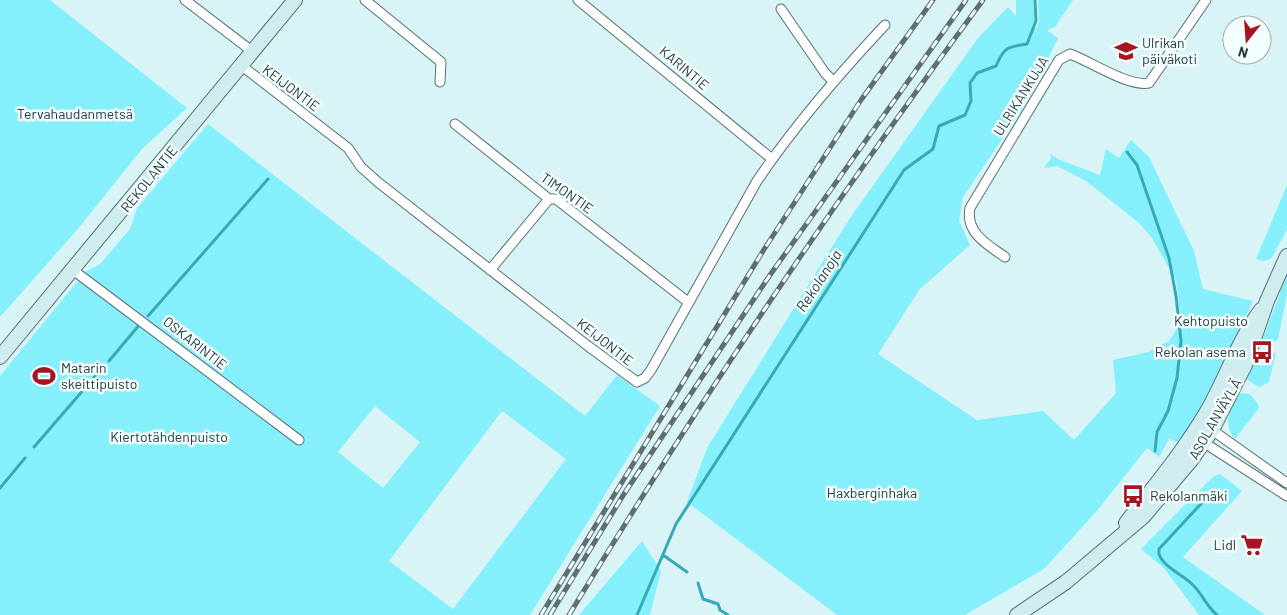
<svg xmlns="http://www.w3.org/2000/svg" width="1287" height="615" font-family="Barlow,sans-serif">
<rect width="100%" height="100%" fill="#d9f4f7"/>
<path fill="#85f0fc" fill-rule="evenodd" d="M0 0H50L187 108 142 149 77 230 0 317Z
M1016 0H1033L1035 21 1032 27 1036 29 1039 23 1038 0H1073L1055 27 1047 30 1058 38 1045 65 1023 99V108L963 197 959 221 970 245 920 289 878 354 977 420 1043 411 1074 440 1116 393 1113 360 1148 352 1169 341 1181 322 1176 280 1152 238 1139 223 1086 181 1057 166 1044 168 1051 158 1050 154 1060 160 1100 175 1106 149 1119 158 1131 140 1149 157 1194 251 1203 289 1253 301 1203 406 1182 444 1169 439 1159 457 1147 448 1096 512 1044 569 965 615H837L687 502 707 448 850 218 978 38 1008 7 1016 16Z
M208 124 585 416 617 375 660 406 530 615H0V376L85 272 100 264 130 229 137 208ZM375 406 420 442 383 488 338 452ZM502 411 566 459 453 609 389 561Z
M1287 185V230L1271 259 1263 261 1256 259Z
M1287 274V295L1278 339 1271 344 1262 341Z
M1268 352 1276 353 1269 382 1259 387 1246 379 1254 363 1263 366Z
M1240 393 1250 394 1258 404 1259 408 1235 439C1222 424 1230 408 1240 393Z
M1220 474 1242 491 1183 557 1265 615H1199L1164 568 1141 549 1214 476Z
M642 541 661 571 650 615H579Z"/>
<g fill="none" stroke-linecap="round" stroke-linejoin="round">
<path stroke="#36aab5" stroke-width="3" d="M1127 152 1137 165 1169 258 1176 296 1181 341 1177 378 1168 411 1157 432 1155 451
M148 316 268 179
M109 361 140 324
M34 447 98 373
M0 488 25 458
M1211 493 1159 549V554C1163 567 1182 574 1192 584 1202 593 1206 606 1217 615
M663 555 687 572
M698 583 703 599 718 604 720 610 728 615
M637 615 676 524 904 170 933 149 939 126 965 115 971 101 970 83 977 73 996 66C1004 47 1007 47 1027 44L1036 21 1035 0"/>
<defs>
<path id="minor" d="M185 0 253 52
M365 0 441 62 440 82
M578 0 772 159
M781 9 825 73 833 81
M242 66 348 148 361 167 379 183 588 346 637 382 645 378 651 370 757 181C795 125 839 74 885 25
M455 124 549 199H556L688 302
M1005 257C988 245 965 233 970 208L1059 60 1070 54C1090 61 1128 87 1149 83L1206 0
M73 270 299 440
M490 270 549 199
M1207 430H1212L1287 483
M1200 438 1203 442 1287 496"/>
<path id="secondary" d="M0 357 295 0
M1126 523C1155 485 1185 450 1209 408 1227 376 1239 339 1261 310
M1017 615 1066 582 1143 517 1192 459 1212 430 1245 365 1267 301 1287 256"/>
</defs>
<use href="#minor" stroke="#587073" stroke-width="11"/>
<use href="#secondary" stroke="#587073" stroke-width="16"/>
<use href="#minor" stroke="#fff" stroke-width="9"/>
<use href="#secondary" stroke="#cfecef" stroke-width="14"/>
<defs>
<path id="rail" d="M541 615 763 251 861 100 933 0
M550 615 624 494 770 275 966 0
M569 615C697 404 836 199 983 0"/>
</defs>
<use href="#rail" stroke="#5f6f70" stroke-width="5"/>
<use href="#rail" stroke="#f3feff" stroke-width="3" stroke-dasharray="9" stroke-linecap="butt"/>
</g>
<defs>
<symbol id="school-bare" viewBox="-9 -9 18 18"><path d="M0-5L7-2L0 1L-7-2ZM-4 1L0 2.5L4 1V4Q0 6-4 4Z" fill="#a91421" stroke="#f3feff" stroke-width="2.5" paint-order="stroke"/></symbol>
<symbol id="bus-bare" viewBox="-9 -9 18 18"><path d="M-5-6H5V4H4V6H2V4H-2V6H-4V4H-5ZM-3.5-4V0h7V-4ZM-3.5 1.2v1.5H-2V1.2ZM2 1.2v1.5H3.5V1.2Z" fill="#a91421" stroke="#f3feff" stroke-width="2.5" paint-order="stroke"/></symbol>
<symbol id="stadium-bare" viewBox="-9 -9 18 18"><path d="M0-5a6.5 5 0 1 0 0 10a6.5 5 0 1 0 0-10ZM-3.5-1.8h7v3.6h-7Z" fill="#a91421" stroke="#f3feff" stroke-width="2.5" paint-order="stroke"/></symbol>
<symbol id="supermarket-bare" viewBox="-9 -9 18 18"><path d="M-6-5.5h2.5l.6 2H6L4.5 2H-2.5L-4.4-4H-6ZM-1.5 3.2a1.3 1.3 0 1 0 .1 0ZM3 3.2a1.3 1.3 0 1 0 .1 0Z" fill="#a91421" stroke="#f3feff" stroke-width="2.5" paint-order="stroke"/></symbol>
</defs>
<g fill-rule="evenodd">
<use href="#school-bare" x="1110" y="35" width="32" height="32"/>
<use href="#bus-bare" x="1246" y="336" width="32" height="32"/>
<use href="#stadium-bare" x="28" y="360" width="32" height="32"/>
<use href="#bus-bare" x="1117" y="480" width="32" height="32"/>
<use href="#supermarket-bare" x="1236" y="529" width="32" height="32"/>
</g>
<g text-anchor="middle" stroke-width="5" stroke-linejoin="round" paint-order="stroke">
<g font-size="14" fill="#2c3738" stroke="#f3feff" text-anchor="start">
<text x="1142" y="48">Ulrikan<tspan x="1142" dy="16">päiväkoti</tspan></text>
<text x="1246" y="357" text-anchor="end">Rekolan asema</text>
<text x="61" y="373">Matarin<tspan x="61" dy="16">skeittipuisto</tspan></text>
<text x="1150" y="501">Rekolanmäki</text>
<text x="1236" y="550" text-anchor="end">Lidl</text>
</g>
<g font-size="14" fill="#2c3738" stroke="#f3feff">
<text transform="translate(684 68) rotate(40)" y="5">KARINTIE</text>
<text transform="translate(291 88) rotate(37)" y="5">KEIJONTIE</text>
<text transform="translate(1021 96) rotate(-58)" y="5">ULRIKANKUJA</text>
<text transform="translate(149 179) rotate(-51)" y="5">REKOLANTIE</text>
<text transform="translate(567 193) rotate(35)" y="5">TIMONTIE</text>
<text transform="translate(605 342) rotate(38)" y="5">KEIJONTIE</text>
<text transform="translate(195 343) rotate(38)" y="5">OSKARINTIE</text>
<text transform="translate(1215 419) rotate(-60)" y="5">ASOLANVÄYLÄ</text>
</g>
<g font-size="14" fill="#243d3f" stroke="#f3feff">
<text x="75" y="119">Tervahaudanmetsä</text>
<text x="1211" y="326">Kehtopuisto</text>
<text x="169" y="442">Kiertotähdenpuisto</text>
<text x="872" y="498">Haxberginhaka</text>
</g>
<g font-size="15" font-style="italic" fill="#284144" stroke="#f3feff">
<text transform="translate(819 281) rotate(-57)" y="5">Rekolanoja</text>
</g>
</g>
<g transform="translate(1247 40) rotate(197)"><circle r="24" fill="#f3feff" stroke="#a3aeaf"/>
<path d="M0-4L9 19L0 12L-9 19Z" fill="#a91421"/>
<text y="-8" font-size="14" font-weight="bold" text-anchor="middle" fill="#2c3738">N</text>
</g>
</svg>
